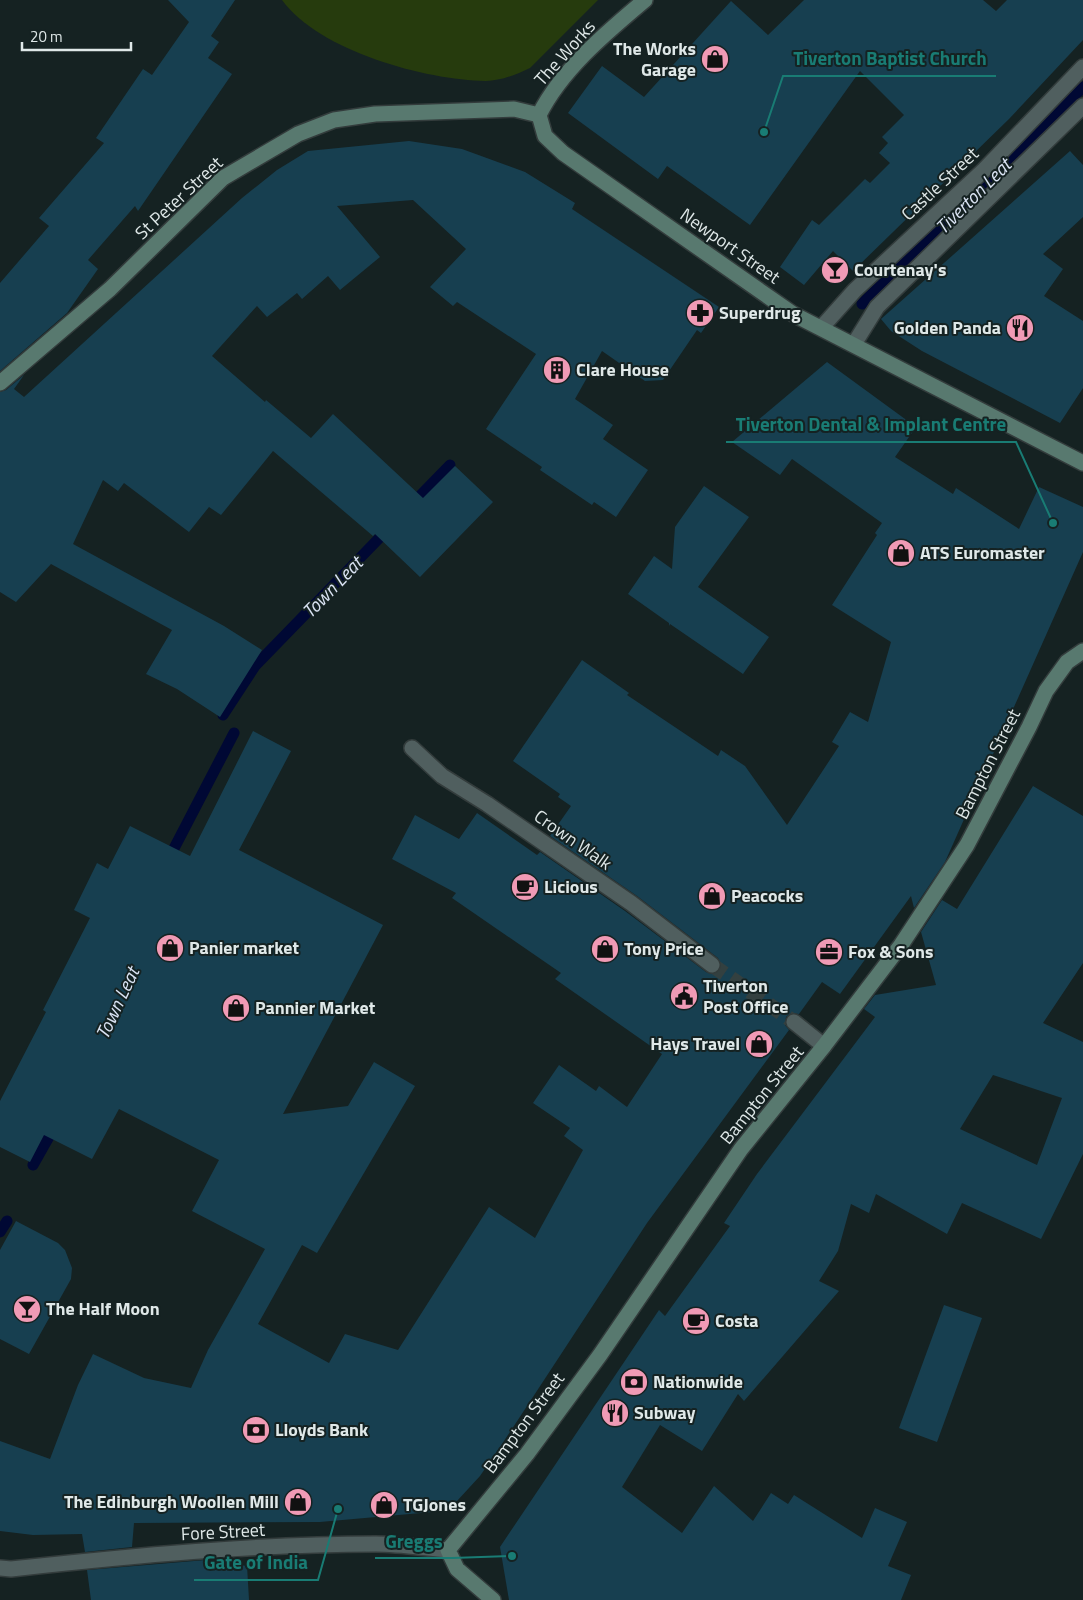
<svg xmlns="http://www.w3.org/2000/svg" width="1083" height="1600" font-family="'Titillium Web',sans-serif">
<rect width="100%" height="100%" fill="#152222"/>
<path fill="#263b0d" d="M282 0H598L530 68C518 74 500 81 486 81 425 80 319 51 282 0Z"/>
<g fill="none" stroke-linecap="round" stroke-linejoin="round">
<path stroke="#000834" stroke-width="11" d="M862 304 1083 87
M411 505 450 465
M223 715 255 666 390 527
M168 860 234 733
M33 1165 55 1126
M0 1232 7 1221"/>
</g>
<path fill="#173f50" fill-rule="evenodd" d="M168 0H235L211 36 219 42 208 58 232 74 138 211 135 206 88 260 98 269 67 313 0 371V283L49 226 39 218 104 143 96 138 143 69 152 75 189 22Z
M804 0H983L996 11 1007 0H1083V40L1009 119 853 271 833 251 804 285 780 267 812 220 819 225 865 179 870 183 890 163 879 153 888 143 882 137 904 115 860 71 750 225 667 166 658 179 568 113 602 66 644 97 731 1 768 35Z
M409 141 462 149 525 172 575 203 572 209 719 307 701 333 697 330 663 380 645 381 602 351 575 399 613 425 603 439 648 470 616 517 594 502 592 505 540 470 542 467 486 429 536 354 457 302 453 306 430 287 466 249 413 200 337 206 380 257 340 290 328 276 302 299 297 293 267 317 257 306 212 356 265 402 266 400 311 438 333 414 423 498 455 466 493 502 420 577 375 534 373 536 273 451 221 515 209 507 189 532 124 483 118 491 103 480 73 544 224 626 262 650 220 717 177 689 146 674 172 630 51 564 16 602 0 592V392L6 390 24 375 14 389 24 397 242 198 277 170 308 151Z
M1070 151 1083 165V217L1043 254 1063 269 1044 296 1083 321V388L1060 423 922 351 891 331 881 319Z
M827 362 916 427 895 457 953 494 956 488 1019 529 1039 487 1083 507V552L945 862 914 908 911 896 840 994 822 982 799 1014 791 1013 786 1017 785 1025 789 1030 647 1223 504 1441 480 1476 457 1501 439 1506 432 1512 320 1522 134 1523 132 1547 85 1552 82 1534 33 1535 0 1531V1441L50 1459 78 1385 93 1354 144 1378 191 1388 208 1350 265 1249 192 1211 219 1160 119 1109 92 1159 44 1135 30 1162 0 1147V1101L46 1012 43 1010 90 918 74 910 97 863 108 869 130 826 190 856 253 731 291 751 239 850 383 925 283 1114 348 1106 374 1062 415 1086 317 1253 302 1245 258 1324 329 1363 345 1334 398 1350 489 1207 535 1238 583 1150 564 1136 570 1128 533 1103 559 1065 596 1091 599 1086 627 1107 662 1054 555 979 561 973 452 898 456 893 392 859 415 815 459 839 477 813 537 855 540 852 625 911 706 972 711 974 719 971 721 966 718 958 637 896 550 836 571 806 558 797 560 794 513 761 582 660 629 693 627 695 718 756 721 750 745 766 787 825 839 746 832 742 850 712 868 722 891 642 832 605 877 535 875 533 882 523 792 459 780 475 732 442Z
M704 486 749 517 698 587 769 637 743 674 670 624 669 626V623L628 594 654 556 672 569 675 527Z
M1033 786 1083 816V963L1043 1023 1083 1042V1154L1041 1239 962 1203 947 1234 876 1194 869 1213 851 1204 838 1251 819 1281 839 1291 744 1401 738 1394 702 1451 660 1425 622 1487 682 1533 714 1486 753 1521 771 1493 788 1504 794 1495 862 1538 875 1508 907 1522 888 1566 911 1575 901 1600H509L500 1547 659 1310 665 1316 730 1226 724 1223 757 1174 875 1017 864 1009 875 995 936 985 921 932 942 900 957 909ZM993 1075 1062 1098 1037 1165 960 1129Z
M16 1221 58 1243 65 1250 72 1268 71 1279 29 1354 0 1339V1250Z
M944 1305 982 1318 937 1442 899 1428Z
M206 1560 247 1566 249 1600H91L87 1570Z"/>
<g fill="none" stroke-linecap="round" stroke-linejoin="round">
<path stroke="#334040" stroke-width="15" stroke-dasharray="15 8" stroke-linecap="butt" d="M712 965 794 1022"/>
<defs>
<path id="street" d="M822 327 855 290 984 170 1083 67
M854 344 877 307 1083 106
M412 748 442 776 487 804 631 903 712 965
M794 1022 824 1046
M0 1568 11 1569C131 1556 254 1544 376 1544 399 1544 424 1548 448 1550"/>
<path id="secondary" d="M539 115 545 136 563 153 793 314 1083 463
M539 115C562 69 607 32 645 0
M0 383 110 289 223 178 298 134 334 120 375 114 514 109 539 115
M493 1600 457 1569 448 1550 527 1454 600 1355 741 1149 824 1046 901 945 967 845 1029 727 1046 691 1067 662 1083 651"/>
</defs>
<use href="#street" stroke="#333c3c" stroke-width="18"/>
<use href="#secondary" stroke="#333c3c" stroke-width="18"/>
<use href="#street" stroke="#505f5f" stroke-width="15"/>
<use href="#secondary" stroke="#58796f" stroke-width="15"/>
</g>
<defs>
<symbol id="shop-disc" viewBox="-11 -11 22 22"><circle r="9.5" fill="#f09ab5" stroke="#152222"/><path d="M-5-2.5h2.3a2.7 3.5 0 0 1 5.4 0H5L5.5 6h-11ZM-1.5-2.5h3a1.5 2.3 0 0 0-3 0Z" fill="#111"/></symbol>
<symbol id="bar-disc" viewBox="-11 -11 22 22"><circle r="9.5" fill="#f09ab5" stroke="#152222"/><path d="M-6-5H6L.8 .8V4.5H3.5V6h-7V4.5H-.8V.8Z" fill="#111"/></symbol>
<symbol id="pharmacy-disc" viewBox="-11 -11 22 22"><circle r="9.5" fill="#f09ab5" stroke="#152222"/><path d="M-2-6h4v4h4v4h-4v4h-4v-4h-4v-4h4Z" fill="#111"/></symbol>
<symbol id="restaurant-disc" viewBox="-11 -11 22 22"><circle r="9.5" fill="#f09ab5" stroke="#152222"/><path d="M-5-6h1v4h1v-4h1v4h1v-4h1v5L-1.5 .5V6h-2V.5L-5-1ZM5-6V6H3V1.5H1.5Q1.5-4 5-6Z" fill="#111"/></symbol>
<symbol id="building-disc" viewBox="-11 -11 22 22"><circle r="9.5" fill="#f09ab5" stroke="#152222"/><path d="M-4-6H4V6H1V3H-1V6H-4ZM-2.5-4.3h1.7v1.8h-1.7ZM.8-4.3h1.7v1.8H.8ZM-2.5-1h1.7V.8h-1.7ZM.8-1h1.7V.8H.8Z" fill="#111"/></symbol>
<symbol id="cafe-disc" viewBox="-11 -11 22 22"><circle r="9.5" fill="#f09ab5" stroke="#152222"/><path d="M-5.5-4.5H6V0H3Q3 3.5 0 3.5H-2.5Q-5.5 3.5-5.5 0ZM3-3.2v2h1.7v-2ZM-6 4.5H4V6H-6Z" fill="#111"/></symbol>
<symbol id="office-disc" viewBox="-11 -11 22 22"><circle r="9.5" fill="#f09ab5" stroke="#152222"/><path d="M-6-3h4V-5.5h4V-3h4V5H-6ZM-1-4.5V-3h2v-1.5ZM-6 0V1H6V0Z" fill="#111"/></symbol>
<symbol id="civic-disc" viewBox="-11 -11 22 22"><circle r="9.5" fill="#f09ab5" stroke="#152222"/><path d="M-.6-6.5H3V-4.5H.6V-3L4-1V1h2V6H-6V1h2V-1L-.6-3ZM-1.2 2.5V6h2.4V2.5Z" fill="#111"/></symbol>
<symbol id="bank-disc" viewBox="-11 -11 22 22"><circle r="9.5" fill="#f09ab5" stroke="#152222"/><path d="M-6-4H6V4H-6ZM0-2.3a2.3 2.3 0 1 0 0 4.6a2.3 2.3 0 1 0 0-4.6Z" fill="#111"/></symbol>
</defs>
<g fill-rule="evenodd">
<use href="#shop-disc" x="699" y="43" width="32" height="32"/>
<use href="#bar-disc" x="819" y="254" width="32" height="32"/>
<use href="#pharmacy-disc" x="684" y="297" width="32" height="32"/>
<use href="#restaurant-disc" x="1004" y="312" width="32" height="32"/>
<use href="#building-disc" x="541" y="354" width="32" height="32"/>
<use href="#shop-disc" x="885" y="537" width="32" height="32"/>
<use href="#cafe-disc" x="509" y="871" width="32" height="32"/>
<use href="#shop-disc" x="696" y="880" width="32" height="32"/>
<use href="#shop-disc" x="154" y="932" width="32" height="32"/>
<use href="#shop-disc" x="589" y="933" width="32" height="32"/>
<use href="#office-disc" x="813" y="936" width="32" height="32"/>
<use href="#civic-disc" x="668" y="980" width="32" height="32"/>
<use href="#shop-disc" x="220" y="992" width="32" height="32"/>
<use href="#shop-disc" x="743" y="1028" width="32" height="32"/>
<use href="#bar-disc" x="11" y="1293" width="32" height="32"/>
<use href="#cafe-disc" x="680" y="1305" width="32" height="32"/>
<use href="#bank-disc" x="618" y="1366" width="32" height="32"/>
<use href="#restaurant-disc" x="599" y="1397" width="32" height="32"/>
<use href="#bank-disc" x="240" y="1414" width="32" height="32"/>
<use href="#shop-disc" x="282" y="1486" width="32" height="32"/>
<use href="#shop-disc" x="368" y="1489" width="32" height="32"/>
</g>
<g text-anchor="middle" stroke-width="4" stroke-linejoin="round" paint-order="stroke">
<g font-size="18" font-weight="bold" fill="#dfe8e8" stroke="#152222" text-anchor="start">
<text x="696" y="55" text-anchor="end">The Works<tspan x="696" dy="21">Garage</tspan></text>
<text x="854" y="276">Courtenay's</text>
<text x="719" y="319">Superdrug</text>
<text x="1001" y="334" text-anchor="end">Golden Panda</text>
<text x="576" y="376">Clare House</text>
<text x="920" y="559">ATS Euromaster</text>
<text x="544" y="893">Licious</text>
<text x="731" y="902">Peacocks</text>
<text x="189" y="954">Panier market</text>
<text x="624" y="955">Tony Price</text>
<text x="848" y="958">Fox &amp; Sons</text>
<text x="703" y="992">Tiverton<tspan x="703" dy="21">Post Office</tspan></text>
<text x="255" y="1014">Pannier Market</text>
<text x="740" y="1050" text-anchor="end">Hays Travel</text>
<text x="46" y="1315">The Half Moon</text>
<text x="715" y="1327">Costa</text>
<text x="653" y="1388">Nationwide</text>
<text x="634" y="1419">Subway</text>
<text x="275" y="1436">Lloyds Bank</text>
<text x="279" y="1508" text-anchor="end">The Edinburgh Woollen Mill</text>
<text x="403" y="1511">TGJones</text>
</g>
<g font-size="18" fill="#dfe8e8" stroke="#152222">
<text transform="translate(565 53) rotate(-48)" y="6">The Works</text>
<text transform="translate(940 184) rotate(-43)" y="6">Castle Street</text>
<text transform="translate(179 198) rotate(-43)" y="6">St Peter Street</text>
<text transform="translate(730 246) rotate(35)" y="6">Newport Street</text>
<text transform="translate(988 764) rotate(-63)" y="6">Bampton Street</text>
<text transform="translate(573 840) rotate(35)" y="6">Crown Walk</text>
<text transform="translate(762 1095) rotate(-51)" y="6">Bampton Street</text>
<text transform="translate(524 1423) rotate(-53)" y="6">Bampton Street</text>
<text transform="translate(223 1532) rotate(-3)" y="6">Fore Street</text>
</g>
<g font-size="19" font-style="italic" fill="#dae3f3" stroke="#152222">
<text transform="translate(973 196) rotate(-45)" y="7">Tiverton Leat</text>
<text transform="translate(332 587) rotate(-46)" y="7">Town Leat</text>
<text transform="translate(117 1003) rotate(-65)" y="7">Town Leat</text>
</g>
</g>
<path fill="none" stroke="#197c74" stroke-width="2" d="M764 132L783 76H996M1053 523L1016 442H726M512 1556L452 1558H375M338 1509L318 1580H194"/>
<g fill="#197c74" stroke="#152222" stroke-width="2">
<circle cx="764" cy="132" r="5"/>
<circle cx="1053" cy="523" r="5"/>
<circle cx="512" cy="1556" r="5"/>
<circle cx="338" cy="1509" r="5"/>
</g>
<g font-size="19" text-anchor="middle" font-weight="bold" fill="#197c74" stroke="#152222" stroke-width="4" stroke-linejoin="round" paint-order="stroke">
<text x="890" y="65">Tiverton Baptist Church</text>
<text x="871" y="431">Tiverton Dental &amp; Implant Centre</text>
<text x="414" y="1548">Greggs</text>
<text x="256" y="1569">Gate of India</text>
</g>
<path d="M22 42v8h109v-8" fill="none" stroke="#dfe8e8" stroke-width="2.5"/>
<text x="30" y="42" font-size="15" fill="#dfe8e8" stroke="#152222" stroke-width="4" paint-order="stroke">20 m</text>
</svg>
